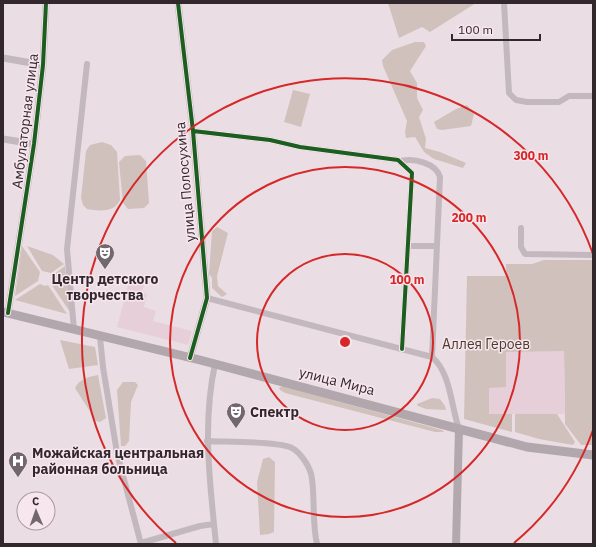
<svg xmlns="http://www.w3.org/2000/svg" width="596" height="547" font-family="'IBM Plex Sans',sans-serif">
<rect width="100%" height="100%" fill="#eadee4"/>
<path fill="#d1c1bc" d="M388 3H476L430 32 422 27 399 38Z
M415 42H424L426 46 410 71 417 83V98L423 110 419 117 426 139 425 148 440 152 466 163 463 168 434 159 424 152 415 137 406 138 405 132 407 121 383 66 382 60 392 50Z
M293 90 310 94 301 127 284 122Z
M467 105 474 114 471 126 442 130 437 129 434 122 456 109Z
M102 142 111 145 117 152 120 200C115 213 98 211 87 209L83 205 81 198 86 151 90 145Z
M140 155 146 161 149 203 144 208 128 209 123 203 119 162 125 156Z
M217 227 228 233 217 276 218 286 227 294 222 297 212 288V278L209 274 212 231Z
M22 246 40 272 38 281 15 296Z
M27 246 53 255 64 264 51 273 42 271Z
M544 260H593V445H581L565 424 564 352 506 388 489 414H512V432L464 419 467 276H506V264H532Z
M65 266 70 312 51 284 53 275Z
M40 284 45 286 48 285 67 314 15 300Z
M60 340 95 347 98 365 69 369Z
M98 375 106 418 100 422 96 421 75 388C79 379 89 377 98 375Z
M123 382H135L138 385 131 402 129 441 125 446H121L117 390Z
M282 386 442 430 444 432H435L285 393 280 390 279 388Z
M432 398 440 399 445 406 446 410 426 409 418 406 417 404Z
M515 414H557L575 442 573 445 539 439 515 432Z
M269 457 275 462 274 532 269 534 260 535 257 482 263 459Z"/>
<path fill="#e7cfd9" d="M130 278 145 281 142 292 147 294 144 307 156 311 153 321 192 331 188 345 117 327Z
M564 351 565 414H489V388L506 387V352Z"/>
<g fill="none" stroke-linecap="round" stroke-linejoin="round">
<path stroke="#c3b8bd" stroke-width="6" d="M504 3 509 93 516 100 527 102H559L569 96H593
M193 131 270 140 300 147 398 160 412 173 402 349
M401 161C414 158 436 163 440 177L432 357
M521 228V247L525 254 593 255
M408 246H436
M207 298 432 357C451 373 451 407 459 429
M74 330 67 249 87 64
M100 337 103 367 117 453 141 544
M215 364C202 424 210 484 216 544
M207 441C227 442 273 441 290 447 301 452 311 468 312 479 315 501 312 523 317 544
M141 543 200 526 214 524"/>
<path stroke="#c3b8bd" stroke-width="7" d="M178 3 193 131 207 298 190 358
M3 58 43 65
M3 139 34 144
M8 313 34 144 43 65 46 3"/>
<path stroke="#b3a8ae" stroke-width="8" d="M456 544 459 429"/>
<path stroke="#b1a7ad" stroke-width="9" d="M3 312 200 360 527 447 593 455"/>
<defs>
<path id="cycleway" d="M178 3 193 131 207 298 190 358
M193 131 270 140 300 147 398 160 412 173 402 349
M8 313 34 144 43 65 46 3"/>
</defs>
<use href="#cycleway" stroke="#f7e6ed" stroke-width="6"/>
<use href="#cycleway" stroke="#1b5e20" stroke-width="4"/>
</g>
<g fill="none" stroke="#d62828" stroke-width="2">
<circle cx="345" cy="342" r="88"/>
<circle cx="345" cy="342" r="175"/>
<path d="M593 430A263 263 0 0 1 514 543M176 543A263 263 0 1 1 593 254"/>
</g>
<defs>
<symbol id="theatre-pin" viewBox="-11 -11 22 30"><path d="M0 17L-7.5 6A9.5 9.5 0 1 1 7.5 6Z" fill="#73676e" stroke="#f7e6ed"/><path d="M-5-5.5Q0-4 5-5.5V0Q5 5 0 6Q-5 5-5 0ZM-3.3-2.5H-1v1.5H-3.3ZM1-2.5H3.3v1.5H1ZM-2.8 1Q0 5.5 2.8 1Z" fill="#fff"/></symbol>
<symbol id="hospital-pin" viewBox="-11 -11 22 30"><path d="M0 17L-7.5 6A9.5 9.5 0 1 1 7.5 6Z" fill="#73676e" stroke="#f7e6ed"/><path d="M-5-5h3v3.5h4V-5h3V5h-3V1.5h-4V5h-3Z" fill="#fff"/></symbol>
</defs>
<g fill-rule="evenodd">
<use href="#theatre-pin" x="94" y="242" width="22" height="30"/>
<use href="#theatre-pin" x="225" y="401" width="22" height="30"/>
<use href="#hospital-pin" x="7" y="450" width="22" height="30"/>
</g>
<g text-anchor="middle" stroke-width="3" stroke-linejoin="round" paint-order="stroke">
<g font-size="14" fill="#33272e" stroke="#f7e6ed">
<text transform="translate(25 121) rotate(-83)" y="5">Амбулаторная улица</text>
<text transform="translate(185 182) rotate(-95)" y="5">улица Полосухина</text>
<text transform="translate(337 381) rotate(14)" y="5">улица Мира</text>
</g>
<g font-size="14" font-weight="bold" fill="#33272e" stroke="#f7e6ed" text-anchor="start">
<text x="105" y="284" text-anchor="middle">Центр детского<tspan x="105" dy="16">творчества</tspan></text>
<text x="250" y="417">Спектр</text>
<text x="32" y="458">Можайская центральная<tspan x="32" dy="16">районная больница</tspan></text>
</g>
<g font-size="14" fill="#4e3c2e" stroke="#f7e6ed">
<text x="486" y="349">Аллея Героев</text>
</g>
</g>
<circle cx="345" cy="342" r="6" fill="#d62828" stroke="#f7e6ed" stroke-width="2"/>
<g font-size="12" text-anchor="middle" font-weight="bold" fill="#d62828" stroke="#f7e6ed" stroke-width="3" stroke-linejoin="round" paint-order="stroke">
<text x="531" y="160">300 m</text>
<text x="469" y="222">200 m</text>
<text x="407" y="284">100 m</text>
</g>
<rect width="596" height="547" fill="none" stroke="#33272e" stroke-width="8"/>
<g transform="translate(36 511) rotate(358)"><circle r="19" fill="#f7e6ed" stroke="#a99aa1"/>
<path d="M0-3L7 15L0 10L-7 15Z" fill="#73676e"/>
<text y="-6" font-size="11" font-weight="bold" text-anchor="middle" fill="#33272e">С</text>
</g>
<path d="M452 34v6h88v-6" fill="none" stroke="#33272e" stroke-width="2"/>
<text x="458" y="34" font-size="12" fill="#33272e" stroke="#f7e6ed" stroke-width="3" paint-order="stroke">100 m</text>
</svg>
